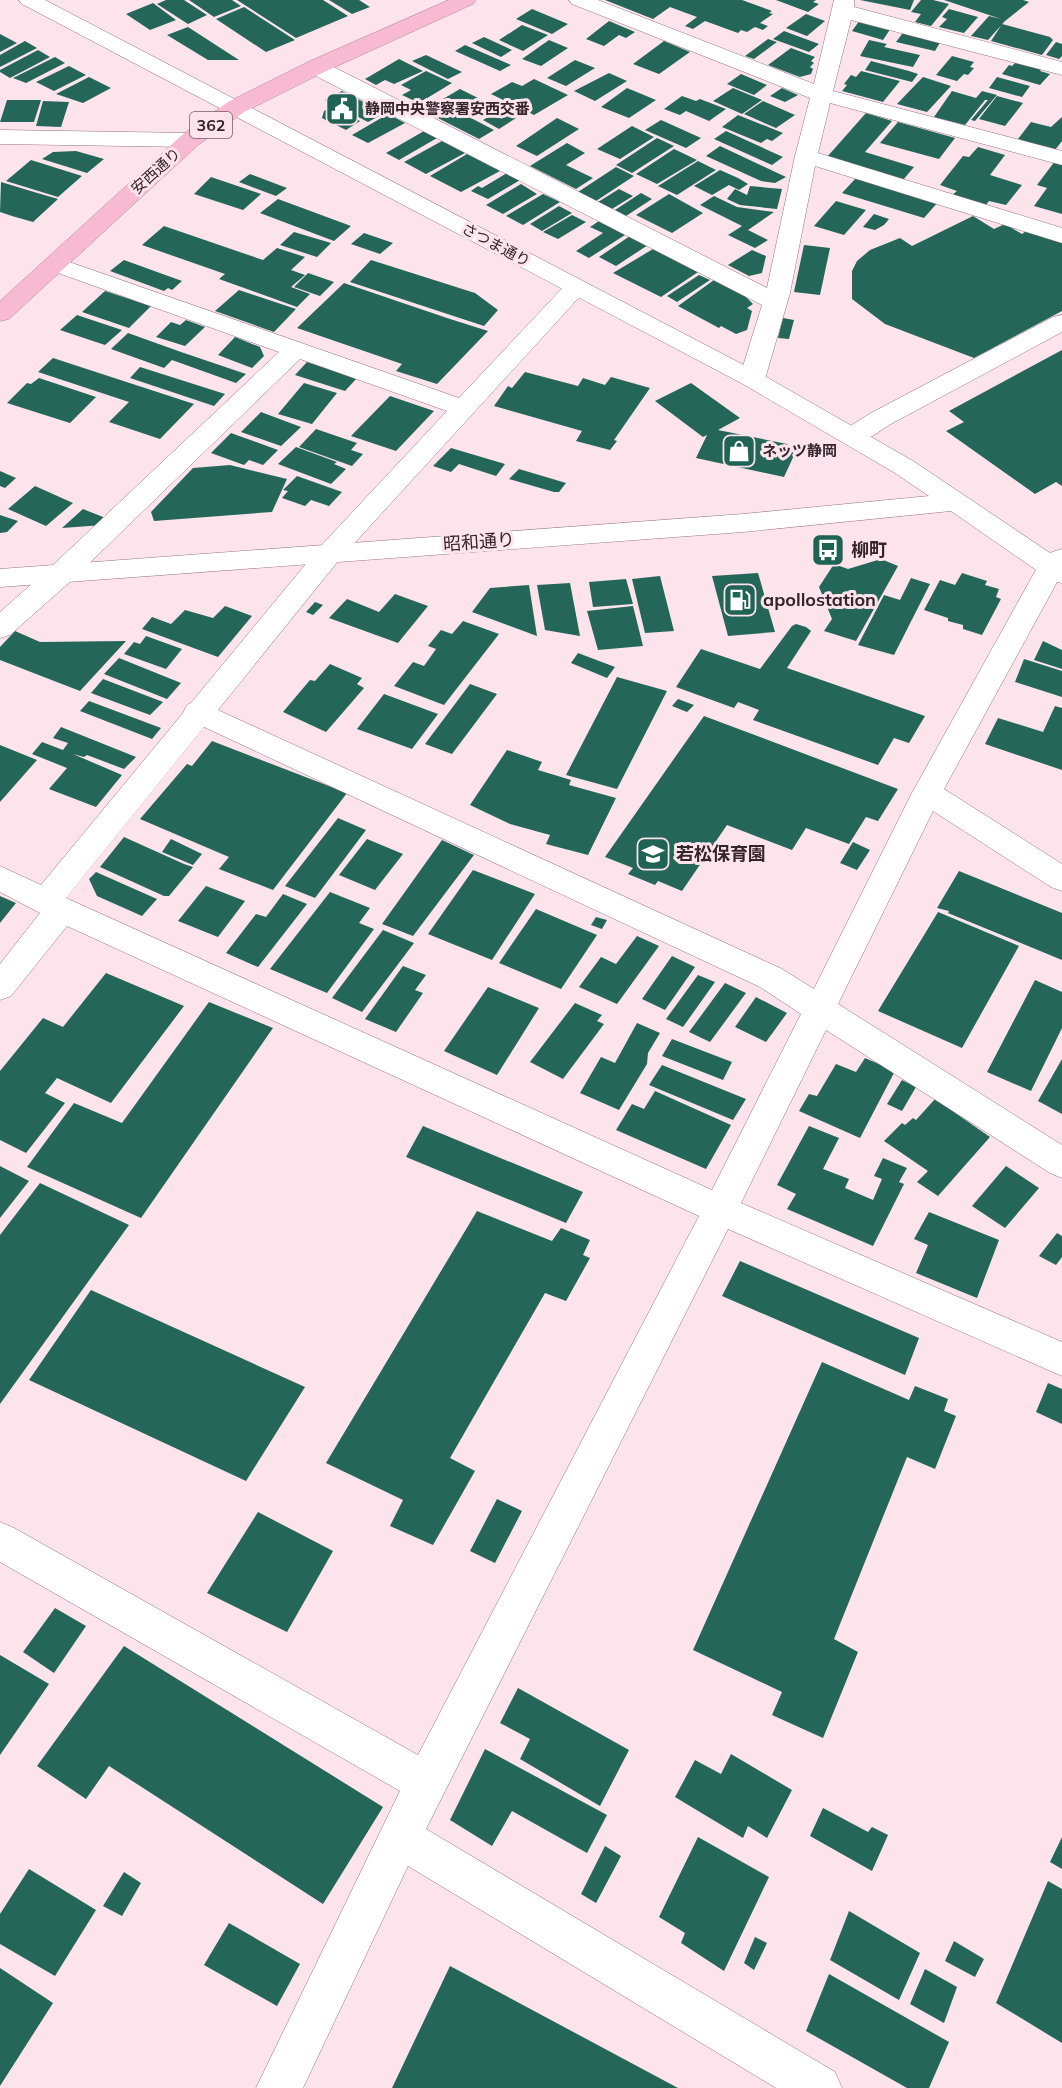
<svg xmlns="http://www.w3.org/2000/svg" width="1062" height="2088" font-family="Mulish,'Noto Sans JP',sans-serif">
<rect width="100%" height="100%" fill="#fce3ec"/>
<path fill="#246658" d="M166 0H184L207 15 188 24 157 4Z
M189 0H232L241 6 214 17Z
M237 0H323L348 16 296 38Z
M329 0H359L370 7 352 14Z
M605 0H742L772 11 769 13 773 14 760 23 768 26 763 30 755 27 747 32 741 30 738 33 705 21 693 29 685 26 697 17 670 7 653 19Z
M776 0H816L813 2 819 4 808 12Z
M860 0H914L910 10Z
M921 0H933L949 4 931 26 915 22 921 14 911 12Z
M944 0H1023L1029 2 1005 21 988 40 971 36 989 16 1001 19Z
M153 3 176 20 150 30 126 14Z
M244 7 295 40 266 52 216 19Z
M532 9 568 24 552 34 516 19Z
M949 9 978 17 964 33 939 27 947 19 942 17Z
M806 14 825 21 807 36 786 28Z
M860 20 891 28 883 40 852 31Z
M609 21 635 32 626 38 619 35 604 46 586 39Z
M1002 24 1050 37 1053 40 1042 55 991 41Z
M522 25 548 35 523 51 499 40Z
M188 27 239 60H208L167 35Z
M905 30 942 39 935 51 896 42Z
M784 31 819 44 809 52 773 39Z
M0 34 17 43 0 52Z
M484 37 512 50 501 57 472 43Z
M768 39 777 42 754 59 745 56Z
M549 40 568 48 541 66 522 59Z
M869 40 887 44 884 47 920 55 913 67 860 56Z
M25 41 37 48 0 67V55Z
M664 41 690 52 659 74 633 64Z
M1056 42 1062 44V56L1059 59 1046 55Z
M465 45 511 65 500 71 455 51Z
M791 48 815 57 811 61 814 63 810 67 813 69 811 74 800 77 768 65Z
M38 50 50 57 10 78 0 72V70Z
M426 55 462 72 448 79 412 61Z
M952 56 974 62 970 67 974 68 968 75 964 74 957 81 936 75Z
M55 57 65 63 26 83 13 78Z
M399 59 423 71 394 84 385 80 376 85 365 79Z
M575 60 595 68 566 86 547 78Z
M871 61 909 71 918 74 912 82 865 70Z
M1017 61 1042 68 1040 71 1050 74 1040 85 1002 74 1009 65 1012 66Z
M69 66 86 75 54 91 36 82Z
M426 71 452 83 419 103 402 95 411 90 401 85Z
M861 71 900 81 883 102 842 91 847 85 844 84 851 75 856 77Z
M609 73 627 81 595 101 574 91Z
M741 74 767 85 754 95 727 84Z
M89 77 111 88 83 103 56 94Z
M923 77 951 86 927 112 897 104Z
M997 77 1030 86 1022 97 989 88Z
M534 79 568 95 534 115 491 94 512 82 522 86Z
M627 88 656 100 629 118 601 107Z
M733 88 762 100 742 114 713 101Z
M782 88 798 95 785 102 770 96Z
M460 89 496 107 479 116 443 99Z
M342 91 385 113 368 122 325 100Z
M952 91 976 98 982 91 997 95 975 121 971 120 988 100H985L965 125 934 117Z
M682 96 696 101 700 99 726 109 709 121 686 111 680 115 664 109Z
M997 96 1023 103 1005 126 979 119Z
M7 100H41L34 122H0Z
M43 101 69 102 61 127 36 126Z
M763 101 795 115 776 128 744 114Z
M446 105 494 130 479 139 430 114Z
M332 107 360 121 346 130 322 118 324 111Z
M500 110 516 118 499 129 483 120Z
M866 113 892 121 865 152 914 167 903 180 827 157Z
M388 114 405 123 368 143 352 135Z
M738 115 783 133 772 141 767 139 761 143 722 127Z
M1062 117V141L1055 150 1018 139 1031 122 1051 127Z
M557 118 579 129 537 156 516 146Z
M661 120 701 138 686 148 645 130Z
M898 122 955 138 939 159 880 143Z
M632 126 654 137 620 159 597 149Z
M424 131 437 138 399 160 386 153Z
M726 131 783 157 772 165 714 139Z
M657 138 674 146 632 173 616 165Z
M442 141 465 153 426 174 404 162Z
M567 143 585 153 566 165 593 178 576 189 530 166Z
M720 146 786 177 775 183 761 181 706 156Z
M978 147 1005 155 990 175 1022 185 1006 205 989 201 986 205 952 195 957 191 940 185 963 156 969 157Z
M674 149 697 160 657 184 636 174Z
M76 151 104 159 87 173 42 159 53 152Z
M467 154 500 171 461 192 430 176Z
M31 160 82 176 58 197 6 181Z
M698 161 716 170 677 195 658 186Z
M1055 161 1062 163V214L1034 206 1047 188 1037 185Z
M616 167 634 176 596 201 578 192Z
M720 170 738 178 748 184 739 190 729 185 712 195 694 186Z
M507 173 520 180 488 199 471 191 478 186 482 188Z
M250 174 287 188 276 196 239 182Z
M211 177 261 194 243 210 194 194Z
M857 177 938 202 924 218 842 193Z
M1 182 34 192 58 199 33 222 12 216 0 212Z
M521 184 537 194 503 214 486 205Z
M750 186 782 189 777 209 740 205 727 199 735 189 747 195Z
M619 189 633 196 612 209 598 202Z
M641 193 652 199 626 216 615 210Z
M543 194 560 202 523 225 506 216Z
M669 194 703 213 672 233 636 215Z
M714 196 737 207 774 212 748 230 768 240 755 248 728 235 742 226 700 205Z
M278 199 351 226 334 241 260 213Z
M836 201 866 210 844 235 814 226Z
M559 206 572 213 542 231 530 224Z
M874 214 889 219 884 225 875 230 863 227Z
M572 215 586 222 558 239 543 232Z
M973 216 994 229 1005 224 1022 234 1026 231 1062 243V311L974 358 885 324 852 299V271L857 261 870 250 900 238 912 246Z
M599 221 625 235 589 258 576 251 603 233 590 227Z
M164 226 263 260 277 248 305 257 291 270 305 275 291 287 310 294 297 307 219 279 225 274 142 245Z
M294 232 331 243 317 257 280 245Z
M364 233 393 243 380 254 351 244Z
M630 236 648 245 616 266 599 257Z
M804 245 830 248 820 295 794 292Z
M653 249 698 272 661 297 613 273Z
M752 250 766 256 762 273 749 276 728 265Z
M124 260 182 281 172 290 168 288 164 291 110 271Z
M371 260 475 293 498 310 484 326 350 282Z
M308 273 334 282 320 296 294 287Z
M699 275 710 280 677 302 667 296Z
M714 280 745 296 753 304 747 308 752 311 747 330 736 334 721 326 719 328 678 306Z
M344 283 447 318 488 331 437 384 396 371 402 364 297 328Z
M239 290 296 309 274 332 215 311Z
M105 291 151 306 129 328 82 312Z
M77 315 122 330 105 345 60 330Z
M783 318 794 320 789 339 778 338Z
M186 320 205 327 185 346 156 337 171 322 180 325Z
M128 333 181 352 246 374 236 383 172 360 164 368 111 349Z
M235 337 260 347 264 356 252 368 218 355Z
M1062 350V486L1056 482 1035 494 946 431 964 422 949 411Z
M53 358 194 404 160 439 109 422 129 402 38 372Z
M307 362 357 378 345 391 295 375Z
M140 367 225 394 214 406 130 378Z
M525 372 578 386 583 378 605 385 611 377 650 388 614 440 617 441 610 450 576 441 582 431 494 406 508 386 512 388Z
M39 378 96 397 70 423 7 403 27 383 31 384Z
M304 383 337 393 312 424 278 414Z
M691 383 740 418 718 430 787 444 796 451 784 477 696 458 707 435 703 437 655 401Z
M390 396 434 411 396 451 351 436Z
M261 412 301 427 281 446 241 432Z
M316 429 357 443 351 450 363 454 352 466 299 447Z
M231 433 278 450 263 465 249 460 244 465 211 453Z
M296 447 337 462 334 464 346 469 331 484 278 464Z
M451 448 505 464 496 476 459 464 451 472 433 466Z
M230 465 287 479 272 512 154 521 151 512 193 468Z
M519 469 566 483 559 492H554L509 479Z
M0 471 16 478 5 488 0 486Z
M297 476 342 492 329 506 311 500 305 506 282 498 288 491 283 490Z
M35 486 73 503 46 526 8 509Z
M83 509 108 519 103 525 62 528Z
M0 515 18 521 7 532 0 533Z
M881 559 898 566 856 641 824 631 832 619 819 587 834 564 848 569Z
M758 573 775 632 728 636 712 576Z
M962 573 987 581 985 585 999 589 996 597 1001 599 982 635 963 629V625L948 621V618L924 610 940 580 955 585Z
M660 576 674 631 645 633 632 579Z
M911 578 930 584 894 655 858 645 884 595 900 600Z
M626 579 633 604 593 607 589 582Z
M570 583 580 636 545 630 537 585Z
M529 585 537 636 472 612 490 588Z
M395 594 428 606 398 643 329 618 347 599 379 612Z
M315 602 323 605 313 615 306 612Z
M225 606 252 616 218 657 142 629 152 617 171 624 185 610 213 618Z
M633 606 643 646 598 650 587 611Z
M463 621 499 634 444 705 394 686 413 662 424 666 436 649 428 646 441 630 452 634Z
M796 624 806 627 811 631 787 668 925 716 909 743 894 738 878 765 753 720 759 710 738 702 734 708 676 687 701 649 760 669 792 626Z
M15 631 40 642 126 641 80 691 0 660V647Z
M146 636 182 649 166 669 124 654 134 642 140 644Z
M1043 641 1062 650V669L1034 660Z
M578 653 615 667 607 678 571 663Z
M119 658 181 683 167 699 104 674Z
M1024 659 1062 671V697L1015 682Z
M330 664 362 678 357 684 364 688 326 732 283 712 310 680 315 681Z
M617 677 667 691 617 789 566 775Z
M103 679 163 702 150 715 91 693Z
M470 684 497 694 452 754 425 744Z
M384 694 438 714 412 749 357 729Z
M678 699 694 705 687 712 672 706Z
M89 701 161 728 152 739 80 711Z
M1055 706 1062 708V770L985 744 998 718 1043 732Z
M704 716 898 789 878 821 866 817 849 844 806 828 792 850 727 825 682 891 658 881 655 885 628 874 633 868 605 857Z
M61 727 136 757 124 769 87 755 84 757 73 754 122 775 96 807 49 789 67 768 32 754 42 742 63 750 68 743 53 738Z
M212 741 347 793 273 890 219 869 229 857 140 819 187 764 192 766Z
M0 745 37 760 0 802Z
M507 750 542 762 538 770 571 780 569 785 616 798 588 855 546 844 550 835 510 824 470 805Z
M338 818 366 830 315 898 285 886Z
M124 837 184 864 193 867 169 896H164L100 867Z
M171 839 202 854 193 865 162 852Z
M367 839 403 854 375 890 339 875Z
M442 840 474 855 413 936 382 924Z
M853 842 870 850 857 870 840 863Z
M473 870 535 894 492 960 428 934Z
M959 871 1062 913V960L948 913 949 911 937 908Z
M96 872 157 899 142 916 97 896 89 879Z
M206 886 245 901 218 937 178 921Z
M330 892 370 908 359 923 374 929 327 993 270 969Z
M283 894 307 904 258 967 226 953 256 914 266 917Z
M0 896 16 903 0 923Z
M536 909 597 935 561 989 499 963Z
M938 912 1019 946 962 1048 878 1011Z
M596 917 607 920 602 929 591 925Z
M383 930 414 943 362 1012 332 998Z
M637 936 659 946 617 1004 579 987 601 957 616 964Z
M672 956 695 967 665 1010 642 999Z
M403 966 426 975 415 990 423 993 396 1032 365 1019Z
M106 973 184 1006 111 1103 57 1078 45 1093 65 1103 26 1153 0 1140V1071L43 1018 63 1027Z
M698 975 715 982 683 1027 666 1019Z
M1035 980 1062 992V1028L1031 1091 987 1072Z
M725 983 746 993 710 1042 689 1032Z
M488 987 539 1008 497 1075 444 1051Z
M756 997 787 1013 766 1042 735 1027Z
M209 1002 273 1028 141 1218 27 1167 74 1103 122 1123Z
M575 1003 602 1015 597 1021 604 1024 563 1079 530 1062Z
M637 1023 660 1033 648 1053 647 1064 619 1110 580 1093 601 1057 615 1063Z
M672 1039 732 1062 723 1080 662 1056Z
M865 1058 895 1071 860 1138 799 1111 809 1094 817 1096 836 1064 856 1072Z
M1062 1059V1114L1038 1101Z
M662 1065 746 1099 733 1120 649 1085Z
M902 1080 916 1087 902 1111 887 1104Z
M655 1091 731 1125 706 1169 616 1130 632 1104 644 1109Z
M935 1099 990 1137 938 1196 917 1182 928 1171 884 1141 902 1123 905 1125 913 1118 916 1120Z
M423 1126 583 1192 566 1223 406 1157Z
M809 1126 839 1138 823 1169 849 1179 845 1188 873 1200 882 1179 874 1176 883 1158 907 1168 899 1182 904 1184 873 1246 787 1209 796 1194 777 1185Z
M0 1166 29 1181 0 1218Z
M1006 1166 1039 1188 1005 1228 972 1206Z
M40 1183 129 1225 0 1404V1235Z
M477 1211 552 1241 561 1228 590 1240 583 1255 590 1258 566 1301 545 1293 450 1458 475 1471 433 1545 390 1526 403 1500 326 1463Z
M929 1212 999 1240 977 1298 916 1273 928 1245 914 1239Z
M1057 1233 1062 1236V1257L1056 1265 1039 1256Z
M740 1261 919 1338 905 1375 722 1296Z
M91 1290 305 1387 246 1481 29 1380Z
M822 1362 909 1400 915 1386 948 1399 944 1411 956 1416 935 1469 907 1457 834 1639 858 1652 823 1738 772 1715 782 1692 693 1650Z
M1048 1383 1062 1389V1424L1036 1412Z
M497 1499 522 1511 495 1563 470 1551Z
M258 1512 333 1551 287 1632 207 1593Z
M55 1608 86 1626 54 1673 23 1652Z
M124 1646 383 1807 323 1904 109 1766 86 1799 37 1766Z
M0 1655 49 1684 0 1755Z
M518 1688 629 1750 600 1806 520 1759 530 1739 500 1723Z
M485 1749 607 1815 587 1853 512 1811 492 1846 450 1820Z
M731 1754 792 1790 767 1838 748 1826 743 1838 675 1797 695 1760 721 1774Z
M823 1808 868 1832 872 1827 888 1835 872 1871 810 1836Z
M698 1837 769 1877 724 1971 681 1943 685 1933 659 1917Z
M1062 1837V1869L1050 1862Z
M605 1846 621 1856 596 1903 581 1894Z
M29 1869 96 1910 55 1976 0 1944V1914Z
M124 1872 141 1883 122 1916 103 1906Z
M1048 1881 1062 1889V2043L996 2003Z
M849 1911 920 1953 899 2000 830 1960Z
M229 1923 300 1964 277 2006 204 1965Z
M755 1937 767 1943 754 1970 744 1963Z
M954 1941 984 1959 975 1977 945 1961Z
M450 1966 678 2088H392Z
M0 1968 53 2003 0 2086Z
M925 1969 957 1987 944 2023 910 2004Z
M829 1974 949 2042 929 2088H907L806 2031Z"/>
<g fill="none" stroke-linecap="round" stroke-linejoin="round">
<defs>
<path id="street" d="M569 0H598L814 84 834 0H854V7L1062 62V75L851 20 833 91 1062 151V165L830 103 818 153 1062 228V243L815 166 790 293 765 379 761 384 752 387 743 384 739 379 762 305 308 72 305 67 308 62 316 61 324 62 767 288 795 156 810 98 572 4Z
M0 130 190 133 198 135 201 140 198 145 190 147 0 144Z
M55 257 459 398 568 282 576 280 584 282 588 287 584 292 339 560 218 710 782 969 814 989 912 793 1038 566 1052 552 1062 549V573L944 789 1062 864V891L1051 887 933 811 838 1004 1062 1145V1178L1050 1173 826 1030 741 1203 1062 1342V1376L728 1229 426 1829 835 2072 842 2088H776L408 1866 303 2088H256L400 1791 0 1562V1522L14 1528 418 1755 699 1216 67 926 11 996 0 1000V964L40 913 0 892V866L41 885 183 713 187 705 191 703 319 548 447 411 300 359 72 580 10 635 0 638V612L52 566 279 352 47 269 43 264 47 259ZM204 727 760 987 801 1014 712 1190 66 898Z
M1062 315V332L889 425C875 434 862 446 844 442L840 436 844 430 871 413 1053 317Z"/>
<path id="secondary" d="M19 0H45L761 374 913 461 1062 561V583L1052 581 951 511 743 532 0 587V569L743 514 929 496 895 473 743 384 22 4Z"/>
<path id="highway" d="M449 0H476L473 4 324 72 244 112 198 145 9 319 0 321V301L182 135 228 102 308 62Z"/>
</defs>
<use href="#street" stroke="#977381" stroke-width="1"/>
<use href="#secondary" stroke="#977381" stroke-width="1"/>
<use href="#highway" stroke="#b38698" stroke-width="1"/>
<use href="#street" fill="#fff" fill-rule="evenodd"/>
<use href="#secondary" fill="#fff" fill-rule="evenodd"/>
<use href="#highway" fill="#f8bad2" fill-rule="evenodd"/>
</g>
<defs>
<symbol id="civic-square" viewBox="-11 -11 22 22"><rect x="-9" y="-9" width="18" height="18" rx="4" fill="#1e6354" stroke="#fce3ec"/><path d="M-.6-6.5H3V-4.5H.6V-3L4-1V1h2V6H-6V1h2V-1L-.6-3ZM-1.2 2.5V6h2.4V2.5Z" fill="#fff"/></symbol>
<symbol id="shop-square" viewBox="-11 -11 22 22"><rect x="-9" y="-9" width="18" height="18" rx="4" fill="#1e6354" stroke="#fce3ec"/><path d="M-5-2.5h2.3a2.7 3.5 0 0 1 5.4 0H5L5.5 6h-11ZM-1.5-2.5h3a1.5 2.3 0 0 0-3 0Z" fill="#fff"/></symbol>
<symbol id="bus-square" viewBox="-11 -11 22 22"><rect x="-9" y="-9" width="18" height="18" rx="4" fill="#1e6354" stroke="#fce3ec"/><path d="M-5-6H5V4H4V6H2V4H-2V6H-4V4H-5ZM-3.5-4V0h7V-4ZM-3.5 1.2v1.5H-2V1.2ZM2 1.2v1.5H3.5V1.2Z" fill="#fff"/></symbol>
<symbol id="fuel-square" viewBox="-11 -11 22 22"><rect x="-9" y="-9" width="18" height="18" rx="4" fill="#1e6354" stroke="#fce3ec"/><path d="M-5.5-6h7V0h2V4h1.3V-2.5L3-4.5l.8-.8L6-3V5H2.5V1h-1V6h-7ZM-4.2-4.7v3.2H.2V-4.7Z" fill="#fff"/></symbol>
<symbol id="school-square" viewBox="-11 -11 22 22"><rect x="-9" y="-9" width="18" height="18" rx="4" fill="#1e6354" stroke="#fce3ec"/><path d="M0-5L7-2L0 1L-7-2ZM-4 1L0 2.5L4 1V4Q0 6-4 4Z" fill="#fff"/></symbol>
</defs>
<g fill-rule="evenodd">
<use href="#civic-square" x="323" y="90" width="38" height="38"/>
<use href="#shop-square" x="720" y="432" width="38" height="38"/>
<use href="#bus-square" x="809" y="531" width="38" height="38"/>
<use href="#fuel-square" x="721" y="581" width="38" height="38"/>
<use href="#school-square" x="634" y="835" width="38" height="38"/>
</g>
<g text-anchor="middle" stroke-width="6" stroke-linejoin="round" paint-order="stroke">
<g font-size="15" font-weight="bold" fill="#34252b" stroke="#fce3ec" text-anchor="start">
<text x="365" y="114">静岡中央警察署安西交番</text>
<text x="762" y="456">ネッツ静岡</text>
</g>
<g font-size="15" fill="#34252b" stroke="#fce3ec">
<text transform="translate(156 171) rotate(-42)" y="5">安西通り</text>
<text transform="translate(496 245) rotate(28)" y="5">さつま通り</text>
</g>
<rect fill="#fce3ec" stroke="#705e65" stroke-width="1.5" x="190" y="112" width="42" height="26" rx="4.5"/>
<g font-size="16" font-weight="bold" fill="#34252b">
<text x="211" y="131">362</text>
</g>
<g font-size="18" fill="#34252b" stroke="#fce3ec">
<text transform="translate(479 542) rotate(-4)" y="6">昭和通り</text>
</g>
<g font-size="18" font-weight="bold" fill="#34252b" stroke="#fce3ec" text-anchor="start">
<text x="851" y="556">柳町</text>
<text x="763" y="606">apollostation</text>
<text x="676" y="860">若松保育園</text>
</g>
</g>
</svg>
